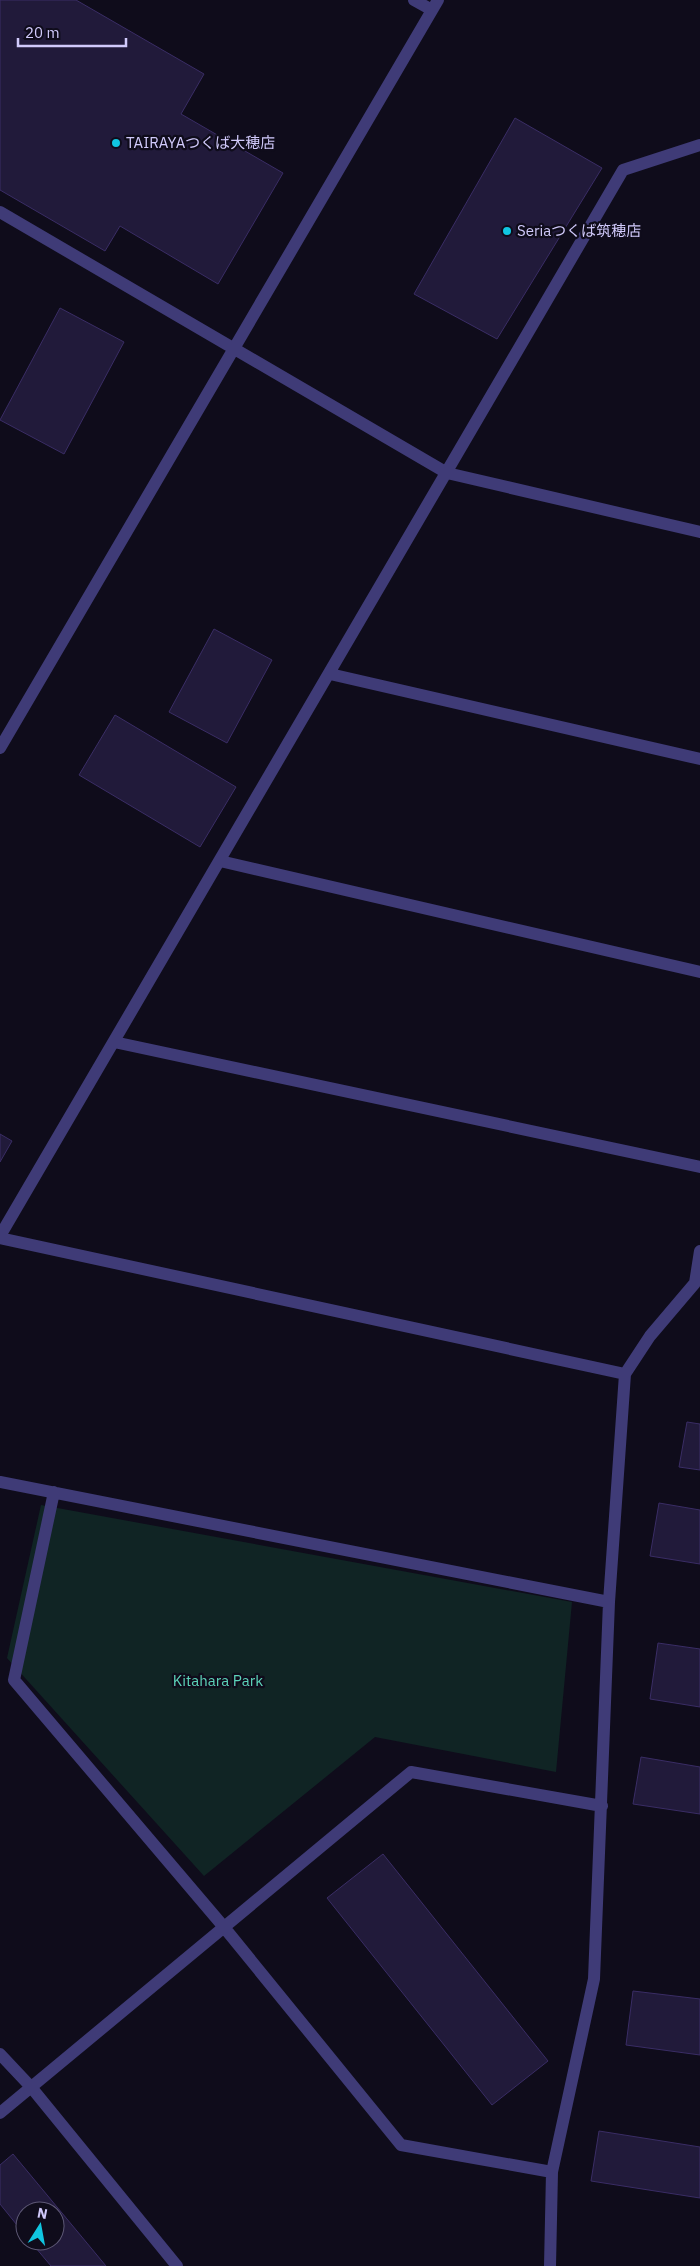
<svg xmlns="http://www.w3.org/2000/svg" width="700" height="2266" font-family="'IBM Plex Sans','Noto Sans JP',sans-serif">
<rect width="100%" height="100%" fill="#0f0c1b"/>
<path fill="#102424" d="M41 1505 572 1602 556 1772 375 1737 204 1876 7 1658Z"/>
<path fill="#211a3a" stroke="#3a2d65" d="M0 0H76L204 74 181 114 283 173 218 284 120 226 105 251 0 190Z
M515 118 602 168 497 339 414 294Z
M60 308 124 342 64 454 0 420Z
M214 629 272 660 227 743 169 712Z
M115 715 236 787 200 847 79 775Z
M0 1134 12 1141 0 1162Z
M687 1422 700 1424V1470L679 1467Z
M659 1503 700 1510V1564L650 1556Z
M658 1643 700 1649V1707L650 1699Z
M641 1757 700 1767V1814L633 1804Z
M383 1854 548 2061 492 2105 327 1898Z
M633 1991 700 1999V2055L626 2045Z
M599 2131 700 2147V2198L591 2181Z
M13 2154 106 2266H51L30 2241H55V2211H25V2235L0 2204V2165Z"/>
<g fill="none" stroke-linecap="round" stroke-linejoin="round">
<path stroke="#3f3b77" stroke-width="12" d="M414 0 432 10
M0 212 447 473 700 532
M330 674 700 759
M0 748 438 0
M220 861 700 972
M114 1042 700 1167
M0 1236 623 170 700 145
M0 1238 625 1374
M0 1482 609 1602
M54 1492 14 1680 223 1926 401 2145 552 2172
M0 2054 31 2087 177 2266
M0 2113 411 1772 602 1806
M550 2266 552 2172 594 1979 609 1602 625 1374 650 1336 695 1283 700 1251"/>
</g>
<g fill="#10c6e1" stroke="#0f0c1b" stroke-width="2">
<circle cx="116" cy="143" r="5"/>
<circle cx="507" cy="231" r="5"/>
</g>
<g text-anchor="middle" stroke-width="4.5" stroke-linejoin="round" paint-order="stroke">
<g font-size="15" fill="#d1cafb" stroke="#0f0c1b" text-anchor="start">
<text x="126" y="148">TAIRAYAつくば大穂店</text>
<text x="517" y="236">Seriaつくば筑穂店</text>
</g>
<g font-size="15" fill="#5dd4ba" stroke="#0f0c1b">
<text x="218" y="1686">Kitahara Park</text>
</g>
</g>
<g transform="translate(40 2226) rotate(11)"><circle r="24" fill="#0f0c1b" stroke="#5d5875"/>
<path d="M0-4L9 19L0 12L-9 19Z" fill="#10c6e1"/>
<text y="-8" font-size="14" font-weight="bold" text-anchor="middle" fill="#d1cafb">N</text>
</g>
<path d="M18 38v8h108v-8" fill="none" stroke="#d1cafb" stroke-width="2.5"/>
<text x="25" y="38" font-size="15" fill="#d1cafb" stroke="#0f0c1b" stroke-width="4" paint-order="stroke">20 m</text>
</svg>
